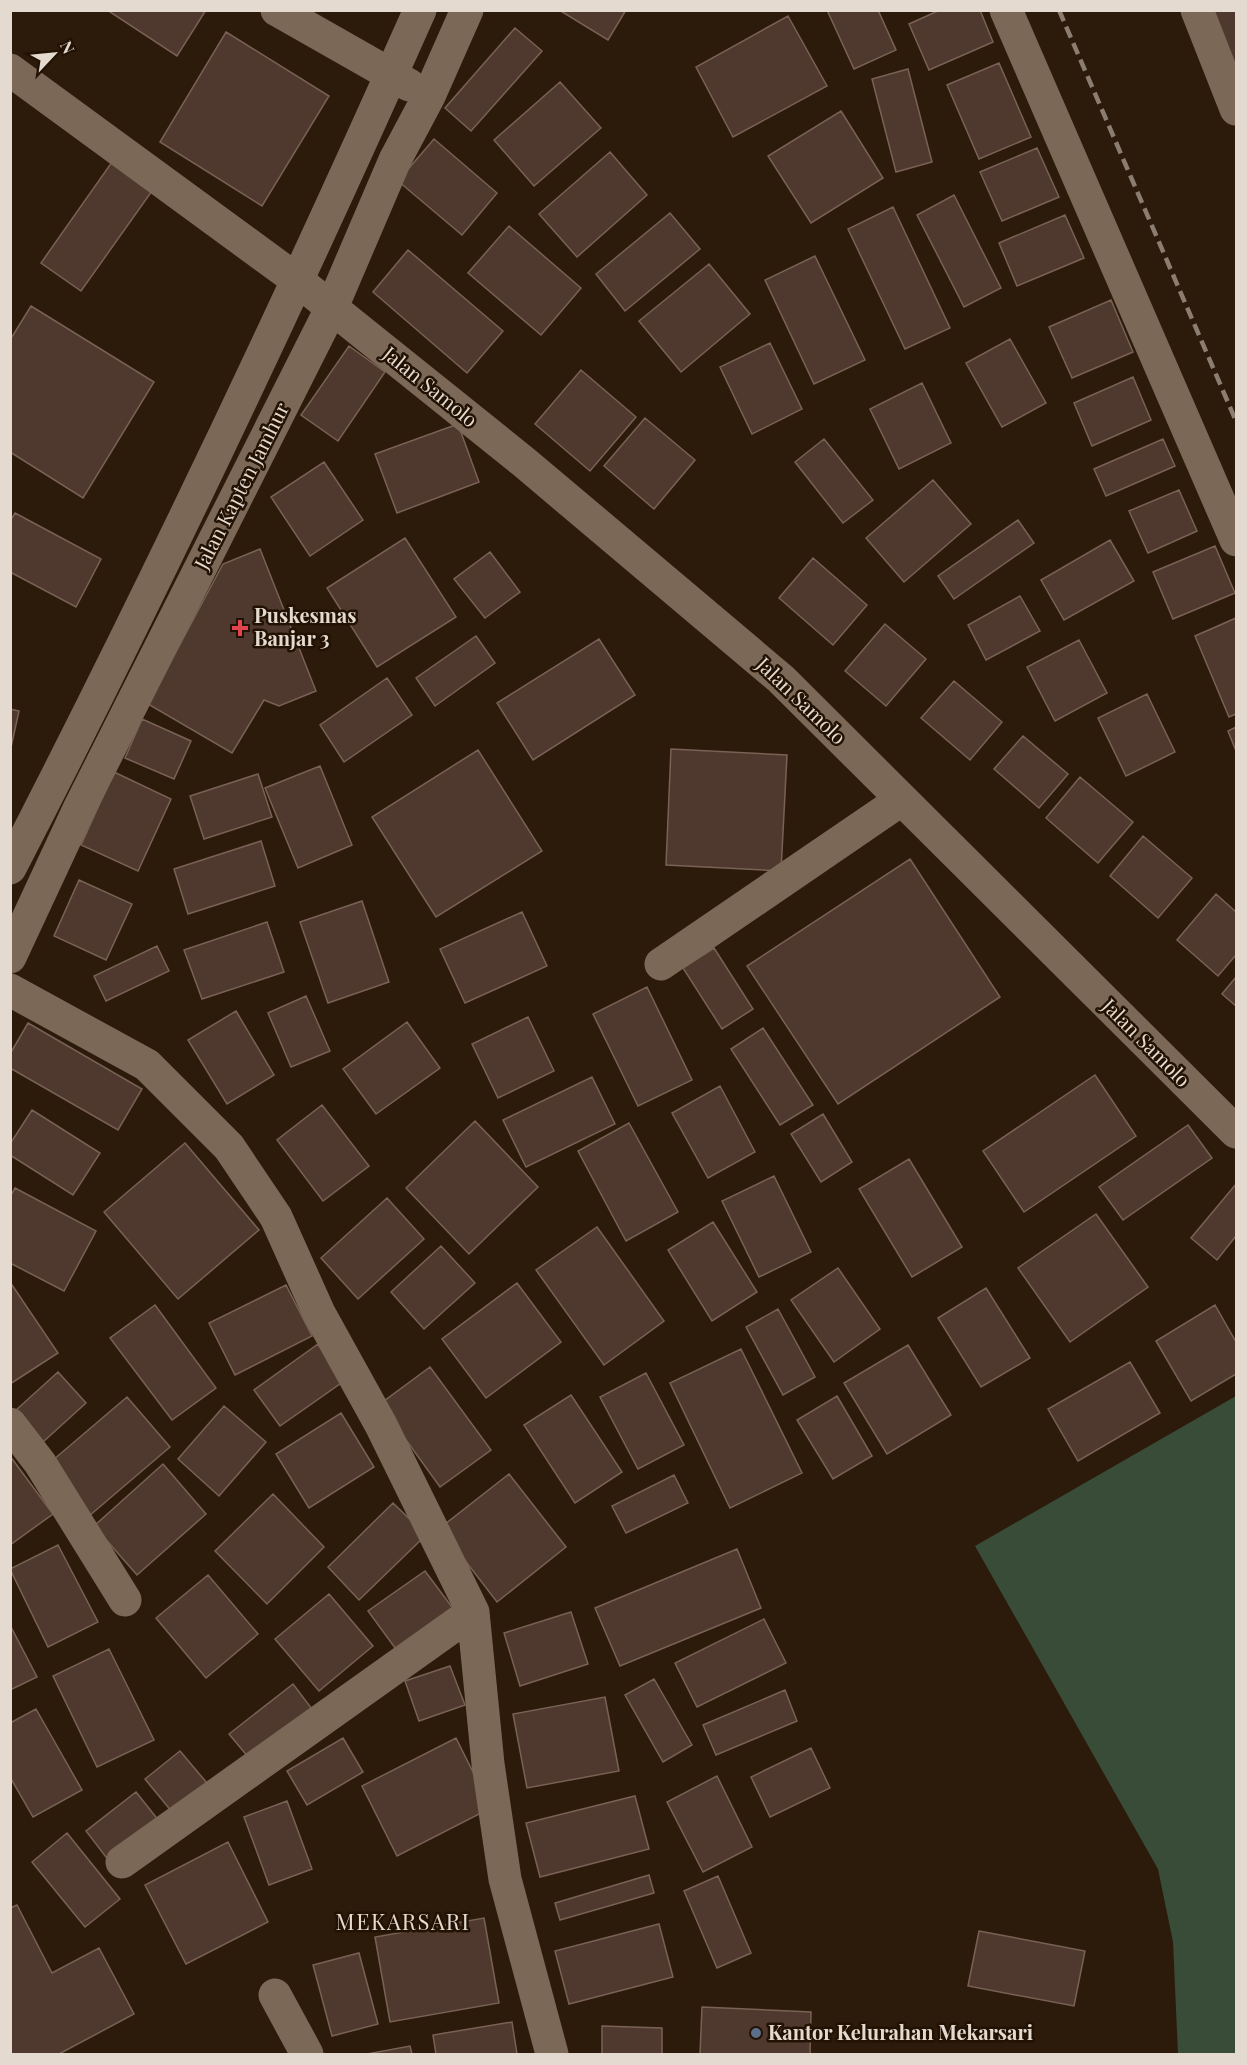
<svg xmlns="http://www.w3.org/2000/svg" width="1247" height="2065" font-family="'Playfair Display',serif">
<rect width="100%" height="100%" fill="#2c1b0b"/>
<path fill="#384c38" d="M1236 1396V2054H1178L1173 1942 1158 1869 975 1546Z"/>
<path fill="#4f382e" stroke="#7a6155" stroke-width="1.5" d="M107 10H206L177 56Z
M559 10H626L608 40Z
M827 10H878L896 50 854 69Z
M940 10H980L993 42 929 70 909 24Z
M1184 10H1236V114Z
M788 16 827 86 733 137 696 67Z
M515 28 542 51 471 131 445 108Z
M226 32 329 96 262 206 160 142Z
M999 63 1031 137 979 159 947 85Z
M908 69 932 162 896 172 872 79Z
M560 82 601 128 534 186 494 140Z
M841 111 883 178 811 223 768 156Z
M434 139 497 193 462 235 398 181Z
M1037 148 1059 197 1002 221 980 172Z
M610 152 647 195 577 257 539 214Z
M112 162 152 191 81 291 41 263Z
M954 195 1001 288 964 307 917 215Z
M893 207 950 328 905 349 848 229Z
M670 213 700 249 625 311 596 274Z
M1065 215 1084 258 1017 286 999 243Z
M509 226 581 288 541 335 468 273Z
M408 250 503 331 467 373 373 292Z
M815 256 865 360 814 384 765 280Z
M709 264 750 314 681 372 639 321Z
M1111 300 1133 352 1072 378 1049 327Z
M31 306 154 382 83 498 10 452V340Z
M1010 339 1046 403 1002 427 966 363Z
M770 343 802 409 752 434 720 367Z
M349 346 385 372 338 441 301 415Z
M581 370 636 417 590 471 535 424Z
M1133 377 1151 420 1092 446 1074 403Z
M922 383 951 443 899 469 870 409Z
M645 418 695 460 654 509 604 466Z
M458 424 479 482 397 513 375 454Z
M824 439 873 500 843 523 795 462Z
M1163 439 1175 466 1106 496 1094 469Z
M324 462 363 520 310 556 271 497Z
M933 480 971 524 904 582 866 538Z
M1179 490 1197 531 1148 553 1129 511Z
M15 513 101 559 76 607 10 572V521Z
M1018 520 1034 543 954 599 938 576Z
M405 538 456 617 377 667 327 588Z
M1110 540 1134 581 1064 620 1041 580Z
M1215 546 1235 593 1173 619 1153 572Z
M260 549 316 691 279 706 264 700 232 753 148 704 223 564Z
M490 552 520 592 485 618 454 579Z
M813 558 867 605 833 645 779 598Z
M1020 596 1040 631 986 660 968 625Z
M1236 618V714L1229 717 1195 636Z
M885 624 926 659 886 706 845 671Z
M476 636 495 663 435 706 416 678Z
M599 639 635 695 533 760 497 703Z
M1079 640 1107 693 1055 721 1027 667Z
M387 678 412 715 344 762 320 725Z
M954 681 1002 722 970 760 921 718Z
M1147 694 1175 752 1126 776 1098 718Z
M10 709 19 711 10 752Z
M142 719 191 741 174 779 125 758Z
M1236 727V751L1228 731Z
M1023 736 1068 774 1039 808 994 769Z
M671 749 787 755 781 871 666 865Z
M478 750 542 851 436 917 372 817Z
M320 766 352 845 298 868 265 788Z
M114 772 171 799 138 871 81 845Z
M258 774 272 817 204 839 190 796Z
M1080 777 1133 822 1098 863 1046 818Z
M1143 836 1192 878 1158 918 1110 876Z
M261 841 275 886 188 914 174 869Z
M910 859 1000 997 838 1104 747 966Z
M79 880 132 904 106 960 54 936Z
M1216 894 1236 912V955L1218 976 1177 940Z
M362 901 389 982 328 1003 300 922Z
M522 912 547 966 465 1003 440 949Z
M267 922 284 972 202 999 184 950Z
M157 946 169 971 106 1001 94 976Z
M714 948 753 1009 722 1029 683 968Z
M1236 977V1006L1222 994Z
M647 987 692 1080 638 1106 593 1014Z
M306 996 330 1051 291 1067 268 1013Z
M236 1011 274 1075 227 1104 188 1040Z
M528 1017 554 1071 498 1098 472 1044Z
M407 1022 440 1068 376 1114 343 1069Z
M28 1023 142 1089 118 1130 10 1068V1054Z
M763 1028 813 1105 780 1125 731 1049Z
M1095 1075 1136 1136 1024 1212 983 1151Z
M592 1077 615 1124 526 1167 503 1120Z
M720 1086 755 1152 708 1178 672 1113Z
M322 1105 369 1166 323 1201 277 1140Z
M32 1110 100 1153 73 1195 10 1155V1144Z
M823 1114 852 1162 821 1182 791 1134Z
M475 1121 538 1187 469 1254 406 1188Z
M629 1123 678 1212 626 1241 578 1151Z
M1188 1125 1212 1158 1123 1220 1099 1187Z
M185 1143 259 1230 178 1299 104 1212Z
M909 1159 962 1247 912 1277 859 1189Z
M774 1176 811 1252 759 1277 722 1201Z
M1236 1184V1236L1217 1260 1191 1238Z
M15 1188 96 1231 64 1291 10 1263V1197Z
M387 1198 424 1239 358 1299 321 1258Z
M1096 1214 1148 1287 1070 1342 1018 1268Z
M713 1222 757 1292 712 1321 668 1250Z
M597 1227 664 1321 604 1365 536 1270Z
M441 1246 475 1283 424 1329 391 1292Z
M838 1268 880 1329 834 1362 791 1300Z
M10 1282 58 1353 10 1384Z
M517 1283 561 1342 486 1398 442 1339Z
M286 1285 312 1336 235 1375 209 1323Z
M986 1288 1030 1358 981 1387 938 1318Z
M155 1305 216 1388 172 1420 110 1338Z
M1215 1305 1236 1342V1374L1191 1401 1156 1341Z
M778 1309 815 1377 783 1395 746 1327Z
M318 1344 344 1381 280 1426 254 1390Z
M908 1345 951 1415 887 1454 844 1383Z
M741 1349 802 1473 730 1508 670 1383Z
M1130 1362 1160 1413 1078 1461 1048 1409Z
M430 1367 491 1450 440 1487 380 1404Z
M58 1372 86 1403 43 1442 15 1411Z
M646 1373 684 1445 638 1469 600 1397Z
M571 1395 622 1472 575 1503 524 1425Z
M837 1396 872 1456 833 1479 797 1420Z
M127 1397 170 1447 89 1516 46 1466Z
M224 1406 266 1442 219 1496 178 1459Z
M341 1413 374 1467 309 1508 276 1454Z
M10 1456 53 1514 10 1545Z
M163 1464 206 1514 137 1575 94 1526Z
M509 1474 566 1547 497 1602 440 1528Z
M674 1475 688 1503 626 1533 612 1506Z
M273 1494 324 1547 267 1604 215 1551Z
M393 1503 426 1535 359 1600 328 1567Z
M58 1545 98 1622 48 1647 10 1569Z
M737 1549 761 1608 620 1666 595 1608Z
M425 1571 455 1611 398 1652 368 1611Z
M208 1575 258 1634 206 1678 156 1618Z
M329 1594 373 1646 319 1691 275 1639Z
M571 1612 588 1664 520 1686 504 1633Z
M764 1619 786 1663 697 1707 675 1663Z
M10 1625 37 1677 10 1690Z
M109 1649 154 1740 97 1767 53 1676Z
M450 1666 465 1705 419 1721 405 1681Z
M654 1679 692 1745 663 1762 625 1695Z
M293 1684 312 1709 249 1758 229 1734Z
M785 1690 797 1721 716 1755 703 1725Z
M605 1697 619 1771 527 1788 513 1714Z
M36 1709 82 1790 33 1817 10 1777V1723Z
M343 1738 363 1772 307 1805 287 1771Z
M456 1738 491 1808 397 1856 362 1786Z
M811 1748 830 1788 770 1817 751 1777Z
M180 1751 207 1783 172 1812 145 1779Z
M717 1776 752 1847 703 1872 667 1802Z
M136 1792 159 1821 109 1861 86 1831Z
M635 1796 649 1849 540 1877 526 1823Z
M287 1801 312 1869 269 1885 244 1817Z
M67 1833 120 1899 85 1927 32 1862Z
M228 1842 268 1922 186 1964 145 1885Z
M649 1875 654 1893 560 1920 555 1903Z
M718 1876 751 1953 717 1968 684 1891Z
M17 1905 52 1973 99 1948 134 2014 59 2054H10V1908Z
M484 1918 499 2003 390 2022 375 1937Z
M659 1924 673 1977 569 2004 555 1951Z
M979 1931 1085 1951 1074 2006 968 1986Z
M359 1953 378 2024 332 2036 313 1965Z
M702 2007 811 2012 810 2054H700Z
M512 2022 517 2054H436L433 2035Z
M602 2026 662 2028V2054H602Z
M410 2046 412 2054H367Z"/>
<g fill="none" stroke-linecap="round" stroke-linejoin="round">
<path stroke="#7c6856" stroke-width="33" d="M277 10 409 85
M1006 10 1236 540
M1197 10 1236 109
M10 70 297 280 525 463 781 679 1236 1132
M10 868C155 587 291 300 420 10
M10 957 79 809 332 307 395 160 429 96 467 10
M661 964 901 800
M10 990 147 1065 229 1147 276 1217 319 1313 381 1425 473 1612 488 1764 505 1879 552 2054
M10 1424 40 1463 125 1600
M122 1862 473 1612
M275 1995 307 2054"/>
<path stroke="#8b7d70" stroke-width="4.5" stroke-dasharray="12 6" stroke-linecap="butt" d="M1059 10 1236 421"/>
</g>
<path fill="#e0444e" stroke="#221203" stroke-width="2" d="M237 619h6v6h6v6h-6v6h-6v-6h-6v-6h6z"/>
<circle fill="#5c6f8a" stroke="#221203" stroke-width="2" cx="756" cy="2033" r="6"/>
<g text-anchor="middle" stroke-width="5" stroke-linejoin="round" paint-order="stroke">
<g font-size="20" fill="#e5dad0" stroke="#221203">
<text transform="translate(430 387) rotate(39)" y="7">Jalan Samolo</text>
<text transform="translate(242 486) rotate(-63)" y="7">Jalan Kapten Jamhur</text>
<text transform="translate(801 701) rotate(44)" y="7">Jalan Samolo</text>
<text transform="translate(1146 1043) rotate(45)" y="7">Jalan Samolo</text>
</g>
<g font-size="20" font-weight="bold" fill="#e5dad0" stroke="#221203" text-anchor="start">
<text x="254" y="623">Puskesmas<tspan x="254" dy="23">Banjar 3</tspan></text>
<text x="768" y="2040">Kantor Kelurahan Mekarsari</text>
</g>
<g font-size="22" letter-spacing="1.5" fill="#e5dad0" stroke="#221203">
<text x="403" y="1930">MEKARSARI</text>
</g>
</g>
<rect width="1247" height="2065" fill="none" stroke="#e5dad0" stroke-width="24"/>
<g transform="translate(54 54) rotate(64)" stroke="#221203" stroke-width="4.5" paint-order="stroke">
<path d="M0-4.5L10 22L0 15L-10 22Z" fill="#e5dad0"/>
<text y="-9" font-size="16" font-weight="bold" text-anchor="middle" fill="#e5dad0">N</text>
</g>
</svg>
